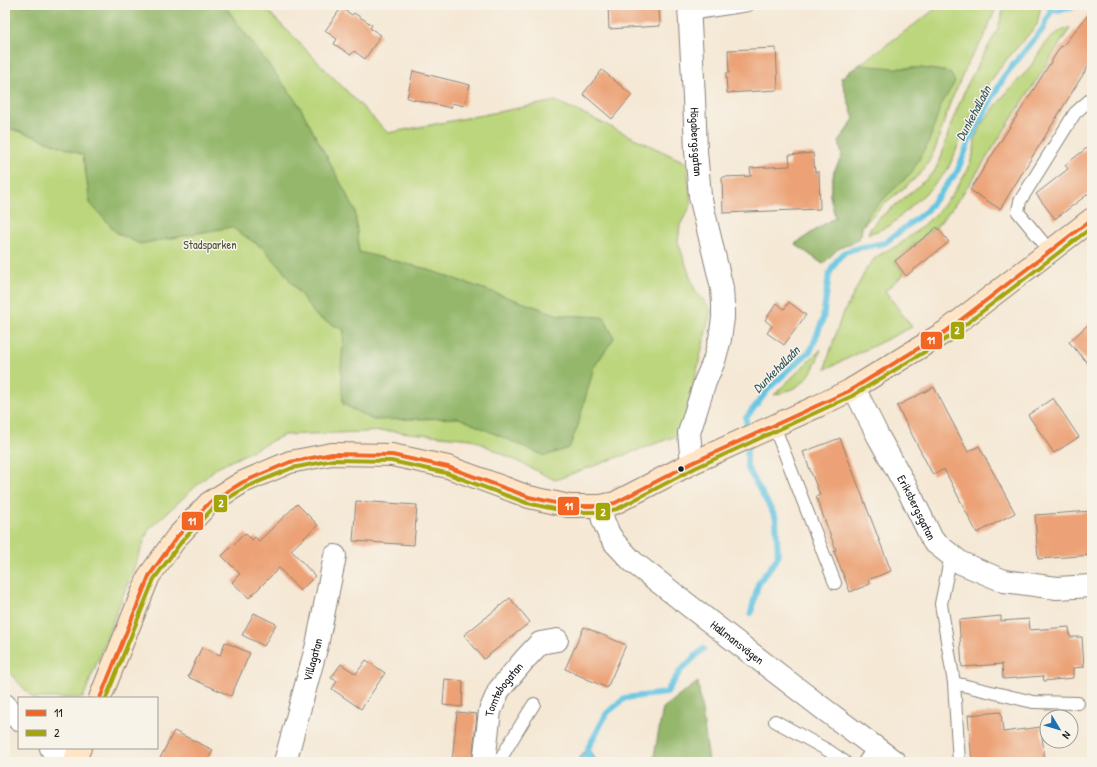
<svg xmlns="http://www.w3.org/2000/svg" width="1097" height="767" font-family="'Patrick Hand',sans-serif">
<rect width="100%" height="100%" fill="#f7f3e8"/>
<filter id="ink" filterUnits="userSpaceOnUse"><feTurbulence type="fractalNoise" baseFrequency=".025" numOctaves="2"/><feDisplacementMap in="SourceGraphic" scale="8" xChannelSelector="R" yChannelSelector="G"/><feConvolveMatrix kernelMatrix="1 2 1 2 8 2 1 2 1" color-interpolation-filters="sRGB"/></filter>
<filter id="wash" filterUnits="userSpaceOnUse"><feTurbulence type="fractalNoise" baseFrequency=".012" numOctaves="4" result="noise"/><feDisplacementMap in="SourceGraphic" scale="16" xChannelSelector="R" yChannelSelector="G"/><feGaussianBlur stdDeviation="0.9" result="paint"/><feColorMatrix in="noise" values="0 0 0 0 0 0 0 0 0 0 0 0 0 0 0 0 0 1.4 0 .05"/><feComposite in="paint" operator="in"/></filter>
<g filter="url(#wash)">
<rect width="100%" height="100%" fill="#f5e8d5"/>
<path fill="#bbd67c" stroke="#6c794c" d="M5 5H262L388 133 556 101 687 163 691 205 680 225 678 242 694 288 711 310 682 434 555 480 472 439 389 431 284 435 215 469 149 529 83 698H33L5 668Z
M941 5H997L984 37 968 63 950 103 936 147 930 159 924 170 909 184 886 202 870 218 862 227 861 235 857 240 838 249 823 264 795 244 835 217 830 195 834 172 842 156 839 141 854 119 841 78Z
M1005 5H1041L1037 25 1007 59 986 87 970 119 947 171 931 188 891 225 877 231 868 234 870 229 877 220 914 190 934 172 941 158 951 124 966 87 980 61 997 31Z
M1068 28H1070L975 176 953 207 938 225 894 261 904 274 885 291 912 327 826 369 827 361 841 318 867 268 875 258 884 252 899 245 918 230 935 215 951 196 968 170 974 151 975 138 983 122 1007 92 1028 70 1047 41 1060 31Z
M821 349C812 377 803 388 774 395Z"/>
<path fill="#94b76c" stroke="#586a44" d="M5 5H224L299 105 355 210 359 252 423 268 559 315 604 317 614 338 594 367 577 428 569 448 545 456 459 418 373 420 343 404 341 369 344 330 317 317 281 268 263 248 231 227 140 244 117 233 90 203 83 155 36 137 5 127Z
M859 65 894 68H922L950 72 955 82 940 107 934 127 927 146 911 173 870 212 862 227 861 235 857 240 838 249 823 264 795 244 835 217 830 195 834 172 842 156 839 141 854 119 841 78Z
M698 682 709 762H653L663 708Z"/>
<path fill="#65c5e3" stroke="#407080" d="M588 748 595 759 596 762H576Z"/>
<g fill="none" stroke-linecap="round" stroke-linejoin="round">
<path stroke="#65c5e3" stroke-width="6" d="M1051 11 1071 8 1076 5
M747 433 746 418 771 386 811 350 823 319 829 274 837 260 845 252 858 248 885 243 926 211 957 172 970 139 1005 75 1042 30 1051 11 1049 5
M747 443V467L776 518 778 557 758 584 751 613
M588 762V748L607 713 625 698 666 693 681 670 703 649"/>
</g>
<g id="blocks">
<path fill="#eca276" d="M608 5H659L660 26 609 29Z
M341 8 352 15 354 13 372 25 370 28 381 35 365 59 354 51 351 55 334 44 337 39 325 31Z
M1092 10V60L1000 209 970 190 1061 46 1062 47Z
M776 48 778 90 727 93 726 73H729L728 50Z
M602 70 632 95 612 119 583 94Z
M413 71 470 85 464 106 452 103 451 108 407 98Z
M1092 144V191L1055 219 1036 194 1068 169 1065 165Z
M813 153 815 172H819L820 209 723 213 722 177 751 176 750 168 790 166 789 155Z
M937 227 949 242 906 276 895 261Z
M789 302 806 315 784 345 767 333 772 326 765 320 777 303 784 309Z
M1092 321V368L1069 342Z
M934 387 968 452 979 446 1015 513 977 533 944 469 933 475 897 406Z
M1053 398 1079 437 1054 453 1028 415Z
M840 438 891 571 868 580 870 584 850 592 834 551 836 550 816 497 820 495 803 452Z
M356 501 417 505 414 545 353 541Z
M297 504 318 525 291 550 315 576 300 591 279 568 249 598 232 582 240 574 222 556 245 533 252 540 255 537 259 541Z
M1092 511V555L1038 559 1035 515Z
M510 598 530 622 484 659 464 635Z
M254 613 276 624 264 646 242 635Z
M1001 616V621L1029 619 1030 630 1069 627 1070 637H1082L1084 667 1073 668V678L1044 681 1043 676 1003 679 1002 664 962 667 959 620Z
M584 627 626 645 607 688 565 669Z
M225 642 250 653 231 696 188 677 202 647 220 655Z
M366 660 385 673 361 709 332 689 337 681 331 678 341 664 356 674Z
M445 679 463 681 462 707 443 705Z
M457 712 477 714 472 762H452Z
M1001 712 1003 732 1041 727 1045 762H1014V760L989 762H972L968 715Z
M174 731 213 750 207 762H158Z"/>
</g>
</g>
<g filter="url(#ink)">
<use href="#blocks" fill-opacity="0" stroke="#888278" stroke-width="1"/>
<g fill="none" stroke-linecap="round" stroke-linejoin="round">
<defs>
<path id="lane" d="M690 14 748 5
M1050 251 1018 212 1020 201 1075 113 1092 98
M774 426 835 583
M951 555 941 604 954 683 959 762
M954 683 1033 702 1078 703
M775 721 829 751 845 762
M499 762C510 742 522 723 534 704
M864 762 874 747"/>
<g id="street">
<path id="s1" d="M689 5 694 97 696 151 700 196 722 288 723 305V318L720 339 714 361 705 382 689 433 692 463"/>
<path id="s2" d="M854 388 878 436 909 492 933 541 961 563 1004 581 1057 588 1092 586"/>
<path id="s3" d="M601 506 603 520 609 534 615 543 633 562 692 608 821 707 895 762"/>
<path d="M5 705 19 720"/>
<path d="M51 748 75 760"/>
<path id="s4" d="M285 762 317 645 335 556"/>
<path id="s5" d="M484 762 490 711 499 690 525 659 540 643 557 640"/>
</g>
<path id="secondary" d="M100 698 149 576 177 537 209 503 243 482 290 462 332 454 392 455 448 467 529 497 569 506H601L615 503 692 463 818 406 849 391 945 332 1092 219
M74 762 80 748"/>
</defs>
<use href="#lane" stroke="#888278" stroke-width="14"/>
<use href="#street" stroke="#888278" stroke-width="24"/>
<use href="#secondary" stroke="#888278" stroke-width="24"/>
<use href="#lane" stroke="#fff" stroke-width="12"/>
<use href="#street" stroke="#fff" stroke-width="22"/>
<use href="#secondary" stroke="#ffe4c6" stroke-width="22"/>
<defs>
<path id="bus-1" d="M100 698 149 576 177 537 209 503 243 482 290 462 332 454 392 455 448 467 529 497 569 506H601L615 503 692 463 849 391 945 332 1092 219"/>
<path id="bus-2" d="M106 698 154 579 182 541 213 508 246 487 292 468 333 460 391 461 446 473 527 503 568 512H602L617 509 695 468 852 396 949 337 1092 227"/>
</defs>
<use href="#bus-1" stroke="#f7f3e8" stroke-width="7"/>
<use href="#bus-2" stroke="#f7f3e8" stroke-width="7"/>
<use href="#bus-1" stroke="#f26522" stroke-width="4"/>
<use href="#bus-2" stroke="#a4a40b" stroke-width="4"/>
</g>
</g>
<circle fill="#1c1c1c" stroke="#f7f3e8" stroke-width="1.5" cx="681" cy="469" r="3.5"/>
<g text-anchor="middle" stroke-width="3" stroke-linejoin="round" paint-order="stroke">
<g font-size="12" fill="#1c1c1c" stroke="#f7f3e8">
<text dy="4" stroke="none"><textPath href="#s1" startOffset="137">Högabergsgatan</textPath></text>
<text dy="4" stroke="none"><textPath href="#s2" startOffset="135">Eriksbergsgatan</textPath></text>
<text dy="4" stroke="none"><textPath href="#s3" startOffset="198">Hallmansvägen</textPath></text>
<text dy="4" stroke="none"><textPath href="#s4" startOffset="106">Villagatan</textPath></text>
<text dy="4" stroke="none"><textPath href="#s5" startOffset="77">Tomtebogatan</textPath></text>
</g>
<g font-size="12" fill="#4c5439" stroke="#f7f3e8">
<text x="210" y="249">Stadsparken</text>
</g>
<g font-size="13" font-style="italic" fill="#365762" stroke="#f7f3e8">
<text transform="translate(973 113) rotate(-62)" y="5">Dunkehallaån</text>
<text transform="translate(776 369) rotate(-45)" y="5">Dunkehallaån</text>
</g>
</g>
<g stroke="#f7f3e8" stroke-width="1.5">
<rect x="950" y="321" width="15" height="19" rx="4" fill="#a4a40b"/>
<rect x="920" y="331" width="23" height="19" rx="4" fill="#f26522"/>
<rect x="213" y="494" width="15" height="19" rx="4" fill="#a4a40b"/>
<rect x="557" y="496" width="23" height="20" rx="4" fill="#f26522"/>
<rect x="595" y="502" width="16" height="19" rx="4" fill="#a4a40b"/>
<rect x="181" y="511" width="23" height="20" rx="4" fill="#f26522"/>
</g>
<g font-size="11" text-anchor="middle" font-weight="bold" fill="#fff">
<text x="957" y="334">2</text>
<text x="931" y="344">11</text>
<text x="221" y="507">2</text>
<text x="569" y="510">11</text>
<text x="603" y="516">2</text>
<text x="192" y="525">11</text>
</g>
<rect width="1097" height="767" fill="none" stroke="#f7f3e8" stroke-width="20"/>
<rect x="18" y="697" width="140" height="52" fill="#f7f3e8" stroke="#9f9d96"/>
<rect x="26" y="710" width="20" height="6" fill="#f26522" stroke="#9f9d96"/>
<text x="54" y="717" font-size="12" fill="#1c1c1c">11</text>
<rect x="26" y="730" width="20" height="6" fill="#a4a40b" stroke="#9f9d96"/>
<text x="54" y="737" font-size="12" fill="#1c1c1c">2</text>
<g transform="translate(1059 729) rotate(128)"><circle r="19" fill="#f7f3e8" stroke="#9f9d96"/>
<path d="M0-3L7 15L0 10L-7 15Z" fill="#1f6fb2"/>
<text y="-6" font-size="11" font-weight="bold" text-anchor="middle" fill="#1c1c1c">N</text>
</g>
</svg>
